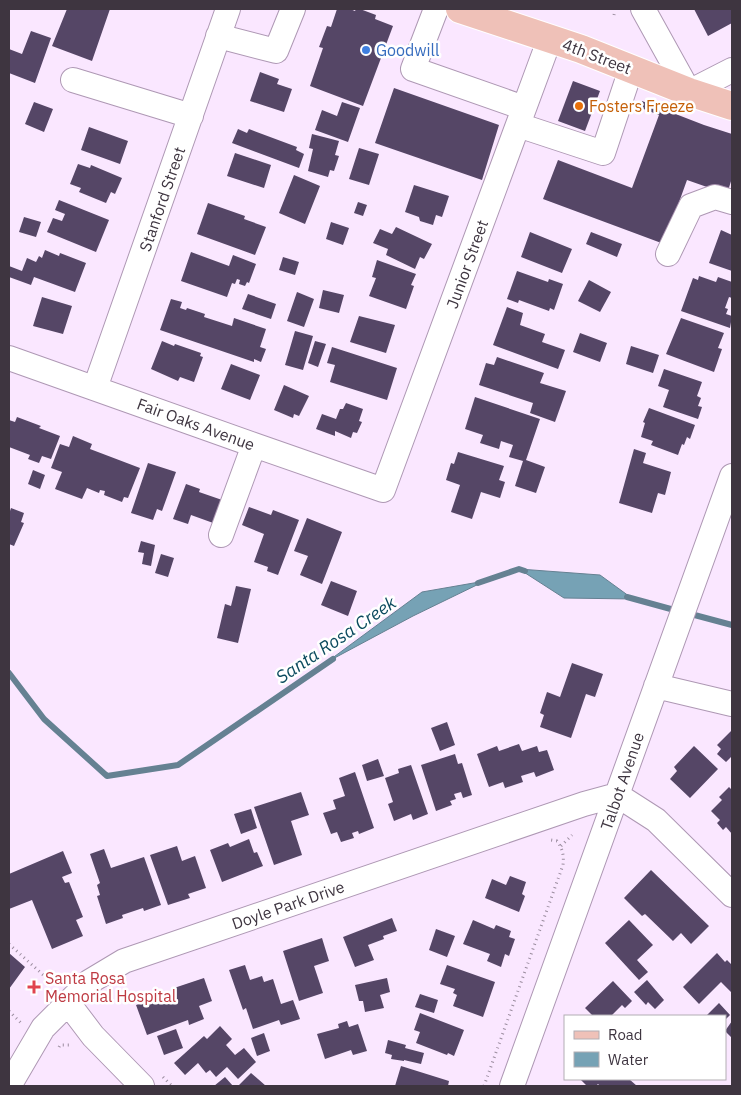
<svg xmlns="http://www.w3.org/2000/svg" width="741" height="1095" font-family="'IBM Plex Sans',sans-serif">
<rect width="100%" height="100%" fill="#fae7ff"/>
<path fill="#76a2b5" stroke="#658192" d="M519 569 600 575 633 599 564 598Z
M485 581 413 616 327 662 422 592Z"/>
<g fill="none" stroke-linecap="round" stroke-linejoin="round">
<path stroke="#658192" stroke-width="6" d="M478 583 519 569 525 571
M627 597 678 611
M687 613 732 625
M9 673 44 719 107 776 178 765 333 659"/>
</g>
<path fill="#554666" d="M67 9H110L92 61 52 46Z
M337 9H350L355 11 356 9H360L376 15 375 19 393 26 363 106 310 86 323 48 319 47 327 26 331 27Z
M694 9H732V23L708 36Z
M31 31 51 38 35 83 9 73V49L22 54Z
M260 72 279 79 277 84 292 89 284 112 250 101Z
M573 81 600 91 585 131 558 121Z
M394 88 499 125 482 180 375 143Z
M642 101 704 125 732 134V178L727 194 687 180 664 244 543 199 558 160 632 188 659 115 641 108Z
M34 102 53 109 44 132 25 124Z
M342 102 360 108 348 142 315 130 322 110 337 116Z
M89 127 128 141 120 164 81 150Z
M238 129 247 133 249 129 297 147 296 150 304 154 299 168 232 143Z
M312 134 339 141 335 155 339 156 334 171 330 170 328 177 308 171 313 149 309 148Z
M359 148 379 154 369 185 349 179Z
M235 153 271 165 264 188 227 176Z
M78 164 90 168 91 165 122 178 115 194 111 192 106 203 79 192 81 188 70 184Z
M294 175 320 186 305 224 279 213Z
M414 185 449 196 442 217 436 215 433 225 420 221 419 217 405 212Z
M59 200 109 220 96 252 47 232 53 218 62 221 65 214 55 210Z
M358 202 367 205 363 216 354 213Z
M208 203 245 216 244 219 266 227 255 255 197 234Z
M24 217 41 222 36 237 19 232Z
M331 222 349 228 343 245 326 239Z
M396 227 432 244 424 259 420 257 415 269 386 255 388 249 373 243 380 229 392 234Z
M721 230 732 235V271L709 263Z
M530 232 572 249 562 273 521 257Z
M591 232 622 244 617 257 586 244Z
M45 250 59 256 60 253 86 263 75 292 34 277 31 285 9 277V266L22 271 27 258 36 262 39 256 42 258Z
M191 252 229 266 233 255 256 264 249 283 247 282 245 286 239 284 240 280 237 279 235 284 232 283 227 297 181 281Z
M283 257 299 262 295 275 279 270Z
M377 260 416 274 411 285 414 286 406 309 369 296 376 278 372 277Z
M517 271 548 282 549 279 563 284 554 310 550 308 549 311 519 300 518 303 507 299Z
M699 276 716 282 718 277 732 282V298L729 297 725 308 728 309 726 314 732 316 730 328 681 311 693 278 698 280Z
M589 280 611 292 600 312 578 301Z
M323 290 344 295 339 313 319 308Z
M297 292 314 299 304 327 287 321Z
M248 294 276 304 271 319 242 309Z
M42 297 72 306 63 334 33 326Z
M171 299 182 302 180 308 186 310 187 308 205 314 204 317 232 326 234 318 266 329 260 347 266 349 261 362 254 359V362L160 330Z
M507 307 523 313 520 325 545 334 542 342 565 350 558 369 493 345Z
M359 316 395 325 386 353 350 342Z
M681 318 724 333 718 348 722 349 714 372 666 354Z
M295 331 313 336 303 370 285 365Z
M580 333 607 343 600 362 573 352Z
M162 341 174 346 175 344 201 353 200 356 203 357 194 382 180 377 178 381 151 369Z
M315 341 326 344 318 367 308 363Z
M631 346 659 355 653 373 626 364Z
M332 347 397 368 387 400 330 382 335 365 327 363Z
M497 357 544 373 540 383 566 391 555 422 530 413 533 403 479 385 486 363 494 365Z
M231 364 260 375 250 400 221 389Z
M664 369 702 382 697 396 701 398 698 406 702 407 698 419 663 407 669 390 658 386Z
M284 385 309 396 299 416 294 414 293 418 274 410Z
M475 397 540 419 526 460 545 467 536 493 515 486 523 461 509 457 513 445 501 441 499 449 480 443 483 435 465 429Z
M346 403 363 409 359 421 362 422 357 433 353 432 351 438 335 431V436L316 429 322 414 336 419 340 409H343Z
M649 408 695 425 690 439 687 437 684 445 682 444 678 455 651 445 653 441 641 437 645 423 643 422Z
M17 417 41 426 39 428 60 436 51 459 42 456 39 463 28 459 30 455 9 447V420L15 422Z
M73 436 92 444 90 449 140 468 128 498 124 497 122 502 104 495 105 491 100 490 99 493 87 488 82 499 55 489 62 472 51 468 60 444 69 447Z
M634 449 646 453 643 463 671 472 665 495 658 493 652 513 619 503Z
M458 452 504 466 499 480 505 482 500 498 481 492 472 519 451 512 460 485 446 480 451 463 454 464Z
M148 463 176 472 162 511 157 509 153 520 131 513Z
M33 470 45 475 40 489 28 484Z
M186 484 200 489 199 492 225 501 216 524 191 515 188 524 173 519Z
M249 507 271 515 273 510 299 520 278 575 267 571 268 567 254 562 264 534 242 525Z
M11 508 24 513 21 522 24 523 14 546 9 544V514Z
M307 518 342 532 322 584 300 575 308 556 294 551Z
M141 541 155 545 151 566 142 564 144 553 138 552Z
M161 554 174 558 168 577 155 573Z
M331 581 357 591 348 616 321 605Z
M236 586 251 589 238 643 217 638 225 604 231 606Z
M572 663 603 674 595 697 586 694 571 738 540 727 544 715 540 713 547 692 560 697Z
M447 722 455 745 440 751 431 728Z
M732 730V758L731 757 726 762 717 754 721 749 717 745Z
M519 744 522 751 537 746 539 752 547 750 554 770 536 777 534 772 521 776 523 782 505 788 503 782 489 787 477 754 497 746 499 751Z
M694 746 718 769 690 798 670 779 677 771 674 767Z
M455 754 458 764 462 763 472 795 463 798 461 792 454 794 456 799 450 801 452 805 436 811 421 765Z
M378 759 384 776 367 781 362 765Z
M411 765 428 814 413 820 411 814 394 821 388 804 393 802 385 778 399 773 398 769Z
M355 772 374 828 359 834 358 831 352 833 354 838 341 842 337 832 331 834 323 813 336 809 333 800 345 796 339 778Z
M729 787 732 790V834L726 827 723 830 717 823 720 820 711 811 722 800 719 797Z
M301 792 309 815 291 821 302 855 274 865 254 807Z
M251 809 257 828 241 834 234 814Z
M249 839 254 853 257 852 263 866 222 882 210 850 228 843 230 847Z
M177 846 182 861 195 856 206 888 188 894 190 898 168 905 150 855Z
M104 849 111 868 144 857 161 905 144 911 143 908 122 915 123 918 106 924 97 896 100 895 97 885 100 883 90 854Z
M63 851 72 873 62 877 65 883 69 882 83 917 76 920 83 936 52 949 32 900 9 909V887H10L9 874Z
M651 870 709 926 691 944 681 933 673 941 645 914 642 916 624 898Z
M510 876 526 882 522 894 525 896 519 912 485 898 492 879 506 885Z
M392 918 397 931 383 936 384 939 368 945 374 960 355 967 343 937Z
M473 920 494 929 496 925 511 931 509 937 515 939 509 956 505 954 501 967 487 961 490 954 463 944Z
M629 920 653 945 637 960 648 972 639 980 605 943Z
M436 929 455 936 447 957 429 950Z
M322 938 329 961 314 966 323 993 299 1001 283 951Z
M9 953 25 967 9 989Z
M717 953 725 962 727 960 732 965V990L731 992 721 982 699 1004 683 987Z
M245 965 250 980 262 976 264 982 273 979 281 1004 293 1000 300 1019 281 1025 279 1020 253 1029 246 1008 243 1010 229 970Z
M447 965 495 982 483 1017 453 1006 457 995 453 993 455 989 440 984Z
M204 978 212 1001 199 1006 204 1019 189 1025 188 1020 147 1035 136 1005 175 993 174 988Z
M387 978 390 992 380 995 384 1008 365 1012 363 1001H359L355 985Z
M647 980 664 1000 655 1009 648 1002 646 1005 634 992Z
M613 981 632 1001 625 1008 622 1005 611 1016H593L585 1008Z
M420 994 438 1000 434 1013 415 1007Z
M719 1003 730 1015 725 1020V1016H706Z
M420 1013 464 1030 454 1056 448 1053 447 1055 416 1043 420 1032 414 1030Z
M347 1021 349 1027 358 1024 367 1051 353 1055 351 1050 325 1059 317 1034 339 1028 338 1024Z
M732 1021V1038L725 1031Z
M220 1026 232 1039 226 1045 235 1055 244 1048 256 1062 238 1079 227 1067 216 1077 210 1070 206 1073 198 1063 185 1075 174 1063 204 1036 207 1039Z
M176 1029 183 1048 164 1055 157 1036Z
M264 1033 270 1051 257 1056 251 1038Z
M388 1040 406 1045 405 1048 424 1053 421 1064 404 1060V1061L391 1059 392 1055 385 1053Z
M401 1066 449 1081 448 1086H395Z
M251 1073 266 1086H238Z
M225 1077 233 1086H214Z
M580 1079H629L637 1086H600L598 1084 596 1086H587Z"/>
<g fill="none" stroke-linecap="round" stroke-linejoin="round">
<defs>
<path id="minor" d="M436 9 413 69 524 108
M643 9 689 92 732 70
M218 36 276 51 293 9
M73 80 191 116
M518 125 603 153 631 69
M668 254 691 206 715 197 732 202
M9 358 254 445 383 490 550 38
M95 388 228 9
M221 535 254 445
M656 686 732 704
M68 1003 93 1036 142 1086
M9 1086 43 1028 89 982 124 961 584 804 617 795 656 820 732 895
M512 1086 732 476"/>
<path id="major" d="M460 9 581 49 689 92 732 106"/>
</defs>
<use href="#minor" stroke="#ae98b4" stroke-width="26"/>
<use href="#major" stroke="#fff" stroke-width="30"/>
<path stroke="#9b8d9f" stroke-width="3" stroke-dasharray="1 4" stroke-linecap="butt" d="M614 15 615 11
M561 846 572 835
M9 944 51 982
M9 1011 21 1023
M59 1047 60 1045H72
M163 1077 172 1086
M484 1086 563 865C564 856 563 849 557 841L551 840"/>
<use href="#minor" stroke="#fff" stroke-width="24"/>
<use href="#major" stroke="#efc1b8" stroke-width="28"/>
</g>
<circle fill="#3f7fe0" stroke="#fff" stroke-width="2" cx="366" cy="50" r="5"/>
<circle fill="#e8710a" stroke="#fff" stroke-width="2" cx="579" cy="106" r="5"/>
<path fill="#e0444e" stroke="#fff" stroke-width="2" d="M31.5 979.5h5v5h5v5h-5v5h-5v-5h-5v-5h5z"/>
<g text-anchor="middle" stroke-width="5" stroke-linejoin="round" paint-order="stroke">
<g font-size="16" fill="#366cbe" stroke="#fff" text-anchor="start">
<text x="376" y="56">Goodwill</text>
</g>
<g font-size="16" fill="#3e3540" stroke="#fff">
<text transform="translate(597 56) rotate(21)" y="6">4th Street</text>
<text transform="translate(162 199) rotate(-71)" y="6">Stanford Street</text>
<text transform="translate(467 264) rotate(-70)" y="6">Junior Street</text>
<text transform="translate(196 424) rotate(20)" y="6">Fair Oaks Avenue</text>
<text transform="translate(622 781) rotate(-71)" y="6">Talbot Avenue</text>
<text transform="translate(288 905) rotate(-19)" y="6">Doyle Park Drive</text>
</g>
<g font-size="16" fill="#c56008" stroke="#fff" text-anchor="start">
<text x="589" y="112">Fosters Freeze</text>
</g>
<g font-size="16" fill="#be3a42" stroke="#fff" text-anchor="start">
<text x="45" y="984">Santa Rosa<tspan x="45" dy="18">Memorial Hospital</tspan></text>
</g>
<g font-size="18" font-style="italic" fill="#0c4b5f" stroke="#fff">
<text transform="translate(336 640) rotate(-34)" y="6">Santa Rosa Creek</text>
</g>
</g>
<rect width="741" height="1095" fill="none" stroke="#3e3540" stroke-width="20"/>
<rect x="564" y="1015" width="162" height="65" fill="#ffffff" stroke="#b2aeb3"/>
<rect x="574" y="1031" width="25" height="8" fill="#efc1b8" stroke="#b2aeb3"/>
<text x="608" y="1040" font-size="15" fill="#3e3540">Road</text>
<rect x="574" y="1052" width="25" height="15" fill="#76a2b5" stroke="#b2aeb3"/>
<text x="608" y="1065" font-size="15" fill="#3e3540">Water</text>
</svg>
